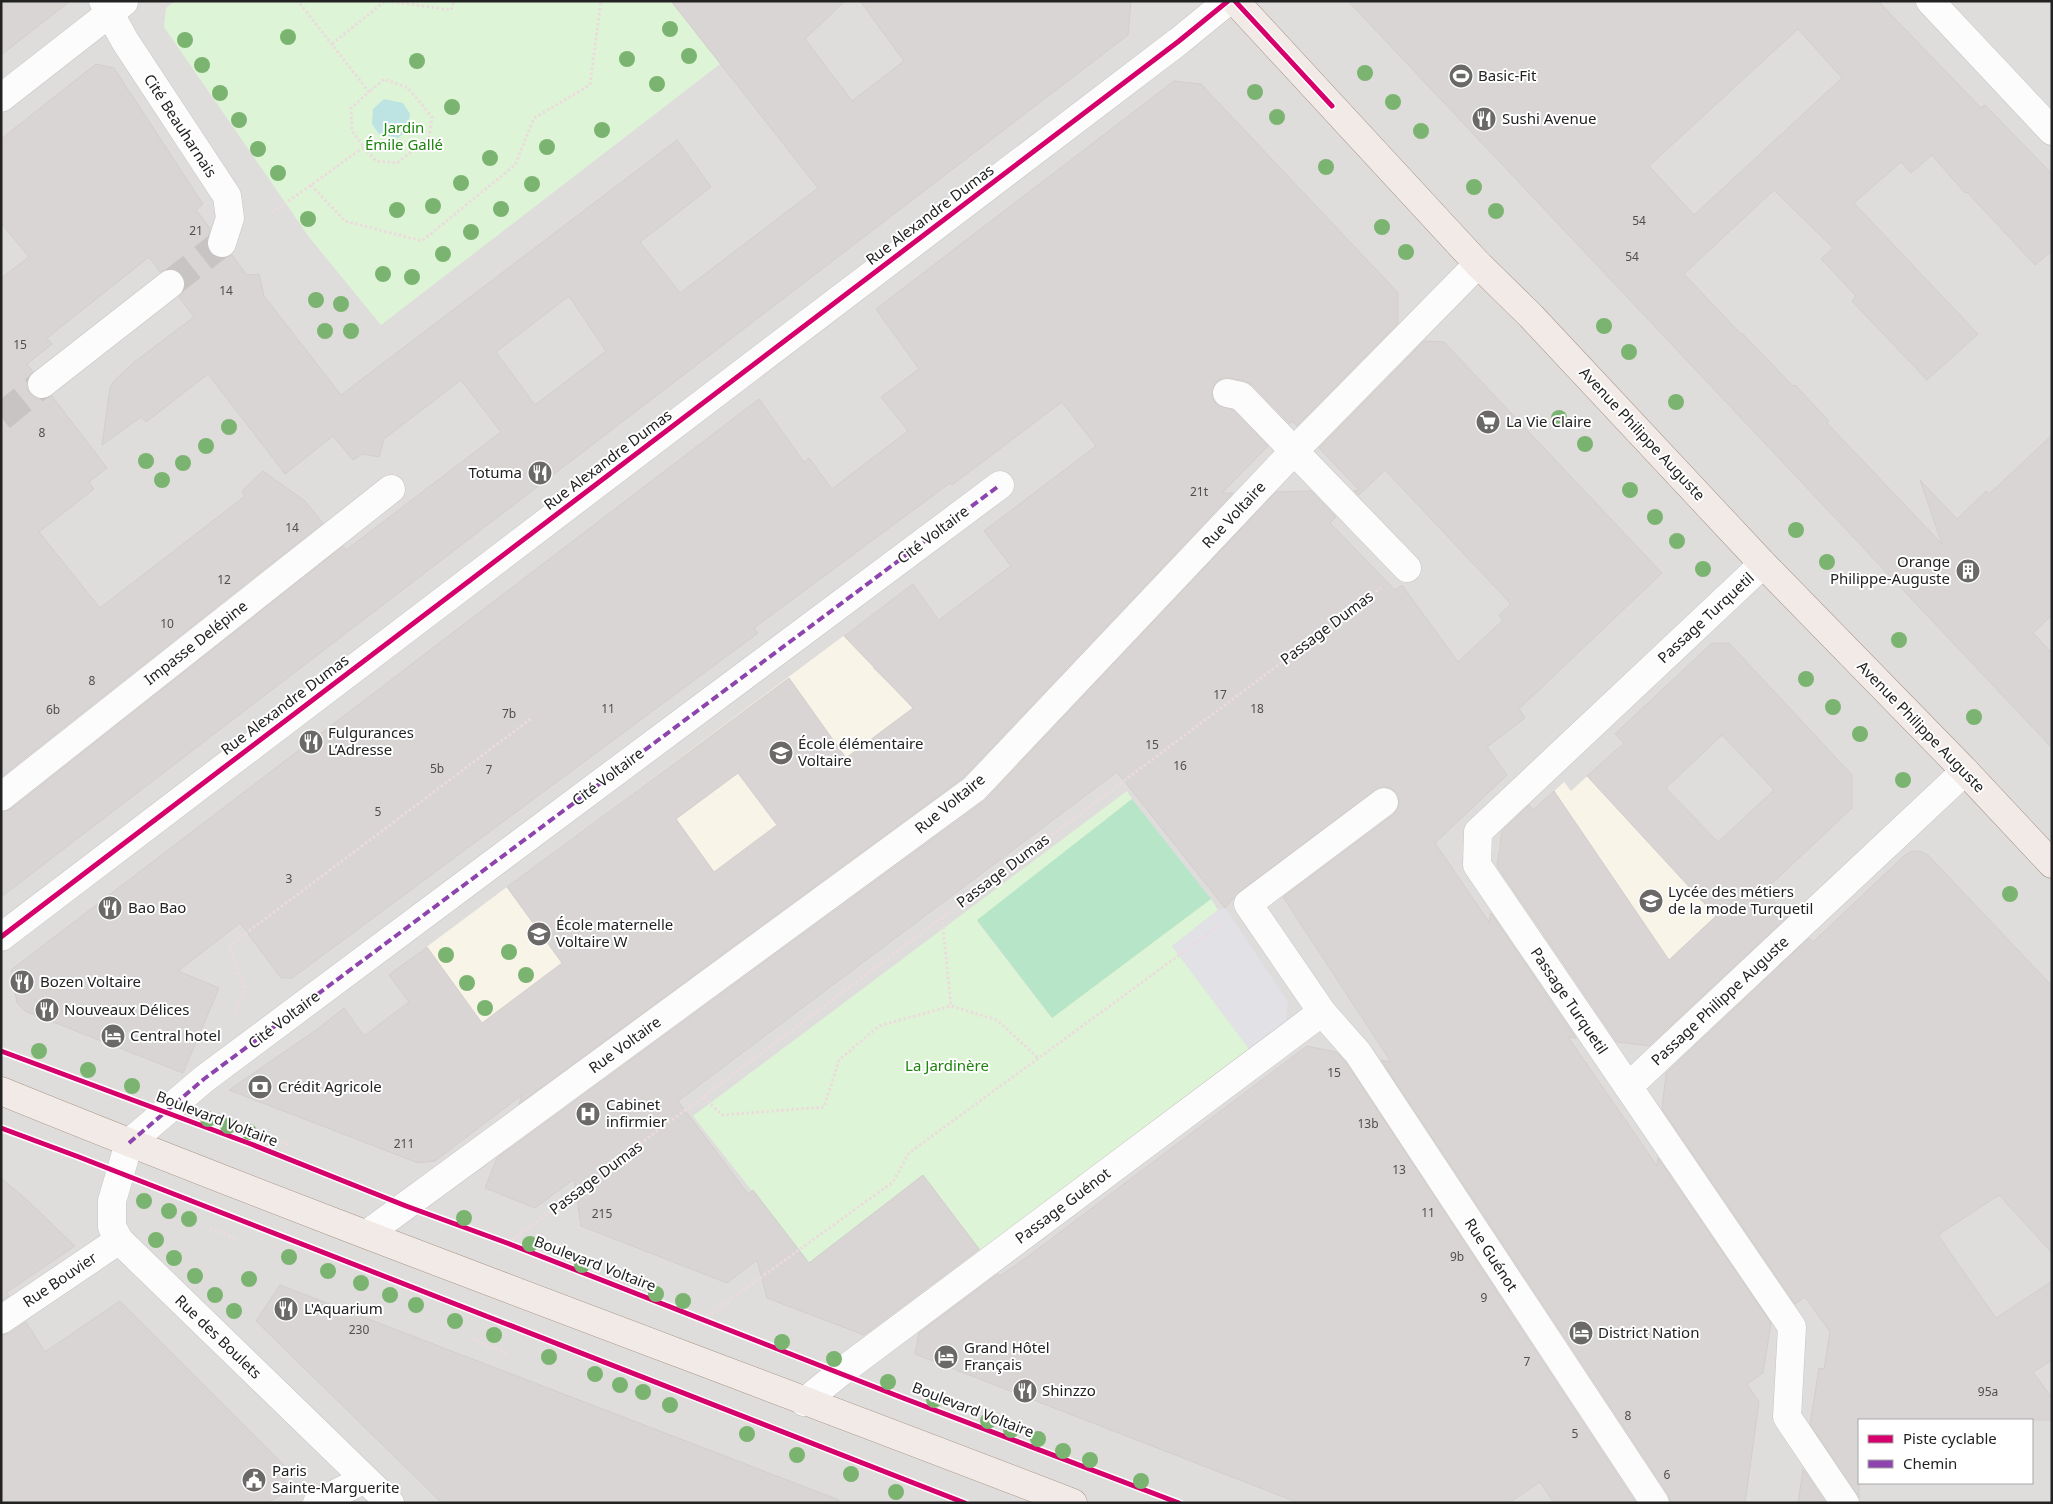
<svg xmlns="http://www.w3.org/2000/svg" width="2053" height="1504" font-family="'Noto Sans',sans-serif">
<rect width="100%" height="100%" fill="#f0edeb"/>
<path fill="#dfdddc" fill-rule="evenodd" d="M1 1H2052V1503H1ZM1859 1420H2032V1483H1859Z"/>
<path fill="#f8f4e8" d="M913 584 939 619 873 668 923 717 478 1048 413 957Z
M1624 743 1783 911 1641 1045 1624 1043 1498 858 1500 841 1564 782 1571 791Z"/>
<path fill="#def4d7" d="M175 1H671L720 64 381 325 309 237 164 27 166 8Z
M1127 791 1132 799 977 921 1052 1018 1211 899 1218 910 1172 946 1249 1049 981 1251 923 1176 809 1263 693 1116Z"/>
<path fill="#b6e6c7" d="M1132 799 1211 899 1052 1018 977 920Z"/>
<path fill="#e2e1e5" d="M1225 908 1288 1002 1286 1021 1249 1049 1172 946 1218 910Z"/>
<path fill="#bee3e3" d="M384 99 403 103 410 114 407 130 398 138 379 134 372 124 373 109Z"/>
<path fill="#d8d5d4" stroke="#d3cecc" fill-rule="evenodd" d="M1 1H70L1 55Z
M671 1H845L805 39 852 101 904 61 860 1H1131L1128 35 1 897V812L11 809 343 546 346 550 501 432 461 380 384 439 379 457 362 454 353 460 333 436 285 474 208 374 146 422 141 417 102 445 110 388 114 381 133 363 194 317 179 297 185 289V282L183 275 175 269H167L160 272 149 257 47 338 52 344 27 364 33 372 27 379V386L29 393 37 399H45L52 396 107 468 89 482 94 489 39 532 100 608 245 496 242 491 263 471 305 501 323 523 1 777V278L29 257 1 223V139L96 64 114 68 203 204 196 210 210 228 207 246 210 253 218 258H225L232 255 247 275 259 274 264 296 341 395 677 140 711 187 640 242 680 293 818 188ZM569 296 606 351 535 405 496 352Z
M1348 1H1878L1981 108 1985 105 2052 174V251L2035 265 1967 192 1965 193 1932 155 1911 173 1901 162 1854 203 1978 334 1927 380 1852 301 1856 296 1821 259 1833 248 1774 190 1684 274 1741 334 1742 333 1793 386 1795 385 1829 421 1827 423 1942 544 1920 480 1957 519 1986 491 1989 494 2052 435V615L2033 633 2052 653V748ZM1798 29 1842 78 1694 215 1649 166Z
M1174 81 1201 84 1385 279 1398 293V323L1297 426 1292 421 1290 424 1252 385 1245 381 1230 378H1223L1216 382 1212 390V397L1216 404 1233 410 1268 446 1222 493H1233L964 777 519 1104 522 1095 435 1161 418 1163 229 1090 319 1028 344 1008 364 1036 409 1002 389 975 427 947 482 1023 562 963 507 887 789 678 846 758 913 708 844 636 913 584 939 620 1011 566 984 531 1096 446 1062 402 952 485 950 483 754 628 758 633 292 978H281L240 923 178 971 219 988 183 1073 25 1011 17 1003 11 970 759 399 804 462 809 458 832 489 908 431 881 397 919 369 876 309ZM738 773 777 825 714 872 676 819Z
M1424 341 1444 342 1662 573 1519 709 1525 718 1487 747 1507 775 1435 843 1489 922 1491 913 1576 1038 1568 1037 1657 1166 1658 1158 1771 1323 1763 1373 1747 1384 1759 1402 1745 1503H1671L1668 1494 1381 1060 1391 1062 1283 897 1394 814 1398 808 1399 800 1396 792 1390 788 1382 787 1375 790 1239 892 1225 908 1117 772 678 1101 748 1194 753 1190 809 1263 923 1175 979 1249 864 1335 767 1298 757 1260 727 1283 581 1226 574 1179 535 1208 485 1188 497 1158 983 802 1276 492 1311 491 1336 517 1330 523 1395 590 1402 585 1458 662 1503 620 1499 615 1511 604 1385 470 1359 495 1354 491 1359 490 1319 448Z
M1712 643H1729L1852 775V808L1764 891 1788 916 1649 1046 1617 1042 1497 866 1502 831 1529 805 1533 810 1554 791 1669 960 1716 916 1587 776 1624 743 1615 734ZM1722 735 1774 790 1718 842 1666 788Z
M1912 851H1920L1928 855 2052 986V1253L1999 1195 1938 1235 1996 1318 2052 1281V1360L2033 1372 2052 1398V1420H1859V1498L1810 1424 1819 1368 1824 1369 1830 1332 1805 1297 1795 1304 1662 1109 1666 1073 1809 938 1813 942 1905 855Z
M1307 1046 1336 1052 1346 1062 1636 1503H1554L1540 1482 1509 1503H1299L915 1354 919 1333 998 1274 1000 1276 1027 1257Z
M1 1178 27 1200 75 1246 7 1292 9 1296 1 1301Z
M280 1285 839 1500 838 1503H442L256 1321Z
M120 1301 287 1468 283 1494 267 1503H1V1335L10 1333 26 1322 45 1352Z
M1803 1469 1826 1503H1798Z"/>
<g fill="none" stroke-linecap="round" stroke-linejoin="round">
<path stroke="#c7c4c3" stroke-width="28" stroke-dasharray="28 14" stroke-linecap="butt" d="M170 284 222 243
M1 417 42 384"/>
<defs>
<path id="minor" d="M103 1 125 41 227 196 230 218 222 243
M1930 1 2052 131
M1 98 124 2
M42 384 170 284
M1227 393 1241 396 1407 568
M1763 564 1478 832 1477 865 1792 1327 1787 1417 1845 1503
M1 797 391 489
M1384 802 1248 904 1322 1012 1358 1053 1655 1503
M1 937 1179 41 1228 1
M1628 1087 1965 771
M367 1234 974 789 1294 451 1478 264
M1 1320 119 1240
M804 1402 841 1372 1322 1012
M317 1503 365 1479
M390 1503 119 1240 112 1227V1201L129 1143 204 1079 1000 485"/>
<path id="major" d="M1235 1 1478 264 1531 316 1763 564 1965 771 2052 864
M1 1091C356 1235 716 1365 1073 1503"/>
</defs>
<use href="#minor" stroke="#c6c4c3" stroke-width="29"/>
<use href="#major" stroke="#a79486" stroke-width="29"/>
<path stroke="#ecdbdd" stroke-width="3" stroke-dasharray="2.5 2.5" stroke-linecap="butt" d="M387 1 451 10 454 1
M332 44 385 1
M364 147 376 161 397 163 429 138 432 117 408 88 384 79 369 92
M311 185 345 221 422 241 515 165 534 118 590 85 601 1
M272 213 364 147 352 131 351 108 369 92 298 1
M942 917 951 1006 997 1020 1038 1058
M236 1012 244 987 229 946 532 718
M704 1097 722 1115 824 1107 839 1060 879 1026 951 1006
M267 1136 291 1146
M210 1228 237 1239
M500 1249 1381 588
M695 1325 893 1182 909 1153 1223 923
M472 1339 509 1354"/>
<use href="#minor" stroke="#fdfcfc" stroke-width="28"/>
<use href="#major" stroke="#f2eae7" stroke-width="28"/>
<path stroke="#8e44ad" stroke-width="4" stroke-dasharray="8 4" stroke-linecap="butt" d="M129 1143 204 1079 1000 485"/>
<defs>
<path id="cycleway" d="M1235 1 1332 106
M1 937 1179 41 1228 1
M1 1051 251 1144 406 1206 507 1243 903 1398 1179 1503
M1 1128 79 1157 965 1503"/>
</defs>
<use href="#cycleway" stroke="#fff" stroke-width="8"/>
<use href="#cycleway" stroke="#d6006c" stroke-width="5"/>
</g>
<g fill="#7bb470">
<circle cx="670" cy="29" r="8"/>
<circle cx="288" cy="37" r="8"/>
<circle cx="185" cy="40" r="8"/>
<circle cx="689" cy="56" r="8"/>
<circle cx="627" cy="59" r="8"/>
<circle cx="417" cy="61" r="8"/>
<circle cx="202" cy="65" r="8"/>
<circle cx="1365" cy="73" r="8"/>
<circle cx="657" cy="84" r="8"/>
<circle cx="1255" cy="92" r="8"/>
<circle cx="220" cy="93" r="8"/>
<circle cx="1393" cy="102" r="8"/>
<circle cx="452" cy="107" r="8"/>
<circle cx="1277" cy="117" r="8"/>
<circle cx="239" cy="120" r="8"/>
<circle cx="602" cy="130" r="8"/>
<circle cx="1421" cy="131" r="8"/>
<circle cx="547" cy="147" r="8"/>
<circle cx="258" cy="149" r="8"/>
<circle cx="490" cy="158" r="8"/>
<circle cx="1326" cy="167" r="8"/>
<circle cx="278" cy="173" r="8"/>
<circle cx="461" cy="183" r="8"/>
<circle cx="532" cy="184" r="8"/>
<circle cx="1474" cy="187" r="8"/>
<circle cx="433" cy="206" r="8"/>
<circle cx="501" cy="209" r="8"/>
<circle cx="397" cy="210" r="8"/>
<circle cx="1496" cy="211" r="8"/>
<circle cx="308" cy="219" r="8"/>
<circle cx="1382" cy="227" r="8"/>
<circle cx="471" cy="232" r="8"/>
<circle cx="1406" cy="252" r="8"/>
<circle cx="443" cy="254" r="8"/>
<circle cx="383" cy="274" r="8"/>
<circle cx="412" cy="277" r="8"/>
<circle cx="316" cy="300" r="8"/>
<circle cx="341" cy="304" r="8"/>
<circle cx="1604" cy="326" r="8"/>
<circle cx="325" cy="331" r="8"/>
<circle cx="351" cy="331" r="8"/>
<circle cx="1629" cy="352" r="8"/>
<circle cx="1676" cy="402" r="8"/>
<circle cx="1559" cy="418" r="8"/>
<circle cx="229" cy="427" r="8"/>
<circle cx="1585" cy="444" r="8"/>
<circle cx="206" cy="446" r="8"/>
<circle cx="146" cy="461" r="8"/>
<circle cx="183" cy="463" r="8"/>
<circle cx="162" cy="480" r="8"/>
<circle cx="1630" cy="490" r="8"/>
<circle cx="1655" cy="517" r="8"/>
<circle cx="1796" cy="530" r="8"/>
<circle cx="1677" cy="541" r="8"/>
<circle cx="1827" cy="562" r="8"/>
<circle cx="1703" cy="569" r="8"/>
<circle cx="1899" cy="640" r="8"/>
<circle cx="1806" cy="679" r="8"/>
<circle cx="1833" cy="707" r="8"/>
<circle cx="1974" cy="717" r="8"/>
<circle cx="1860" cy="734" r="8"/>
<circle cx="1903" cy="780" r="8"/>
<circle cx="2010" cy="894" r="8"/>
<circle cx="509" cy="952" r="8"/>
<circle cx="446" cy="955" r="8"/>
<circle cx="526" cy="975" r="8"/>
<circle cx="467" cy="983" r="8"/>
<circle cx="485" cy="1008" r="8"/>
<circle cx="39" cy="1051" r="8"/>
<circle cx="88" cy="1070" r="8"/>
<circle cx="132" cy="1086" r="8"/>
<circle cx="208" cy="1119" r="8"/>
<circle cx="228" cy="1126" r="8"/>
<circle cx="249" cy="1132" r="8"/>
<circle cx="144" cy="1201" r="8"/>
<circle cx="169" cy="1211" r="8"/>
<circle cx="464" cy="1218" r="8"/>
<circle cx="189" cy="1219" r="8"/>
<circle cx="156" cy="1240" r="8"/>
<circle cx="530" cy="1244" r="8"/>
<circle cx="289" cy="1257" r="8"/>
<circle cx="174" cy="1258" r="8"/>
<circle cx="582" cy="1265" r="8"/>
<circle cx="328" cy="1271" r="8"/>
<circle cx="195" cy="1276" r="8"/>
<circle cx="249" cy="1279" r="8"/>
<circle cx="361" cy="1283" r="8"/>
<circle cx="656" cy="1294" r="8"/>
<circle cx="215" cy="1295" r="8"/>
<circle cx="390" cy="1295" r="8"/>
<circle cx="683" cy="1301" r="8"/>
<circle cx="416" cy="1305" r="8"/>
<circle cx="234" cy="1311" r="8"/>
<circle cx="455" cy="1321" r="8"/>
<circle cx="494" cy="1335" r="8"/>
<circle cx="782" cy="1342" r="8"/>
<circle cx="549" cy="1357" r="8"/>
<circle cx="834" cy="1359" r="8"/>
<circle cx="595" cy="1374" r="8"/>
<circle cx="888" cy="1382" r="8"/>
<circle cx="620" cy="1385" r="8"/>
<circle cx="643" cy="1392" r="8"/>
<circle cx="934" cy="1400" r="8"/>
<circle cx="670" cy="1405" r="8"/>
<circle cx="988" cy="1421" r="8"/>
<circle cx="1011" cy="1430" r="8"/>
<circle cx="747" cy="1434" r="8"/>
<circle cx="1038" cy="1439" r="8"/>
<circle cx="1063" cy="1451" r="8"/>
<circle cx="797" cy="1455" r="8"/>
<circle cx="1090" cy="1460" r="8"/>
<circle cx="851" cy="1474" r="8"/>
<circle cx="1141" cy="1481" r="8"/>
<circle cx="896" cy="1492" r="8"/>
</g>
<defs>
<symbol id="stadium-disc" viewBox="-11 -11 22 22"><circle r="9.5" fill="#6a6968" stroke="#fff"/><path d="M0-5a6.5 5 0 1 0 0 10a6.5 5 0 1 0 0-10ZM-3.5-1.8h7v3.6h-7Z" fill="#fff"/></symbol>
<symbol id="restaurant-disc" viewBox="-11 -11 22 22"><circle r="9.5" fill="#6a6968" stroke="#fff"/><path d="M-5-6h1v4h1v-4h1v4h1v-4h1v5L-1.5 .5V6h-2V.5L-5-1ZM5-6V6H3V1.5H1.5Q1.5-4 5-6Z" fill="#fff"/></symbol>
<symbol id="supermarket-disc" viewBox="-11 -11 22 22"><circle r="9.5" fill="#6a6968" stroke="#fff"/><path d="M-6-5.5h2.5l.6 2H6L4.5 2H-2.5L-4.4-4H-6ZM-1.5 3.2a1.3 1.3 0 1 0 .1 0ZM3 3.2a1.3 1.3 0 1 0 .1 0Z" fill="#fff"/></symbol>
<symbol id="building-disc" viewBox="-11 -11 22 22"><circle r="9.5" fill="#6a6968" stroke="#fff"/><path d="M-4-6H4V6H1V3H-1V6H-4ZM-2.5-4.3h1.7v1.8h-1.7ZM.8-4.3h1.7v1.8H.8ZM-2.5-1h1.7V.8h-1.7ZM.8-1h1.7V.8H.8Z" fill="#fff"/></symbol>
<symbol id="school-disc" viewBox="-11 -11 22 22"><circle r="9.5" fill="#6a6968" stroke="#fff"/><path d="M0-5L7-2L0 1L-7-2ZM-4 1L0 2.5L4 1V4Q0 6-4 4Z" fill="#fff"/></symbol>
<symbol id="hotel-disc" viewBox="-11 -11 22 22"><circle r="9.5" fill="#6a6968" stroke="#fff"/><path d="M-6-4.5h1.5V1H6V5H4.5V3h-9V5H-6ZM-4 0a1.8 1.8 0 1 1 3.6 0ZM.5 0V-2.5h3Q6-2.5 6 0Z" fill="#fff"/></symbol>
<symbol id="bank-disc" viewBox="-11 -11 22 22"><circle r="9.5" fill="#6a6968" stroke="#fff"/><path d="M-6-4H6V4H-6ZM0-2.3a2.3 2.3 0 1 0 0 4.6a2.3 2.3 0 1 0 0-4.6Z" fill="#fff"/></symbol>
<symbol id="hospital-disc" viewBox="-11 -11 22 22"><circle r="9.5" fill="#6a6968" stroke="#fff"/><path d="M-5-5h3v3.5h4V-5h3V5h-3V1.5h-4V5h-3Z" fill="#fff"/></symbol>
<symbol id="civic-disc" viewBox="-11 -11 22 22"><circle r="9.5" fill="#6a6968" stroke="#fff"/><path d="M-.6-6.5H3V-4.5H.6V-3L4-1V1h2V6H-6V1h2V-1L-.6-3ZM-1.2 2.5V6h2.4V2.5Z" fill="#fff"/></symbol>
</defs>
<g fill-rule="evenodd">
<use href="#stadium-disc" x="1447" y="62" width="28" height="28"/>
<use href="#restaurant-disc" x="1470" y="105" width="28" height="28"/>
<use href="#supermarket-disc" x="1474" y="408" width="28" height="28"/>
<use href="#restaurant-disc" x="526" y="459" width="28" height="28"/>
<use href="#building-disc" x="1954" y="557" width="28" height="28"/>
<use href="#restaurant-disc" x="297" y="728" width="28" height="28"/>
<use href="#school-disc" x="767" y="739" width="28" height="28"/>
<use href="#school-disc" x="1637" y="887" width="28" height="28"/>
<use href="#restaurant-disc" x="96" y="894" width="28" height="28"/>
<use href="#school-disc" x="525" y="920" width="28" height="28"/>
<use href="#restaurant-disc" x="8" y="968" width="28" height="28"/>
<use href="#restaurant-disc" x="33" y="996" width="28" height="28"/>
<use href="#hotel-disc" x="99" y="1022" width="28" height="28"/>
<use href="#bank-disc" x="246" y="1073" width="28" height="28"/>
<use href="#hospital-disc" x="574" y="1100" width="28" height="28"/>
<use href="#restaurant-disc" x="272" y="1295" width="28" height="28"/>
<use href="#hotel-disc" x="1567" y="1319" width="28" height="28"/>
<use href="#hotel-disc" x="932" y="1343" width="28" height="28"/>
<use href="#restaurant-disc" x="1011" y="1377" width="28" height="28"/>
<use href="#civic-disc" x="240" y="1466" width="28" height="28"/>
</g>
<g text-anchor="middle" stroke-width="4" stroke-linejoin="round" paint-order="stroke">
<g font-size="12" fill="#504f4e">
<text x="1639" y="225">54</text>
<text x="196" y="235">21</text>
<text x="1632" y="261">54</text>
<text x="226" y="295">14</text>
<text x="20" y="349">15</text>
<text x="42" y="437">8</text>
<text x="1199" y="496">21t</text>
<text x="292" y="532">14</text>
<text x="224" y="584">12</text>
<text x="167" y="628">10</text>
<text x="92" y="685">8</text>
<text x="1220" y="699">17</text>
<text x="608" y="713">11</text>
<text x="1257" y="713">18</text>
<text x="53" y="714">6b</text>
<text x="509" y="718">7b</text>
<text x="1152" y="749">15</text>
<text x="1180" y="770">16</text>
<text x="437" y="773">5b</text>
<text x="489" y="774">7</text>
<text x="378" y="816">5</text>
<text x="289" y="883">3</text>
<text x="1334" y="1077">15</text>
<text x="1368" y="1128">13b</text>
<text x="404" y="1148">211</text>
<text x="1399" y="1174">13</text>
<text x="1428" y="1217">11</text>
<text x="602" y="1218">215</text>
<text x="1457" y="1261">9b</text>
<text x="1484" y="1302">9</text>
<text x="359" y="1334">230</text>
<text x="1527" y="1366">7</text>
<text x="1988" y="1396">95a</text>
<text x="1628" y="1420">8</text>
<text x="1575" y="1438">5</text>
<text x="1667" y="1479">6</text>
</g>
<g font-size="15" fill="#222" stroke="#fff" text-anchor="start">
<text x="1478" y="81">Basic-Fit</text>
<text x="1502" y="124">Sushi Avenue</text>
<text x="1506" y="427">La Vie Claire</text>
<text x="522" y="478" text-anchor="end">Totuma</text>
<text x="1950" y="567" text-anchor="end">Orange<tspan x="1950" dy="17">Philippe-Auguste</tspan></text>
<text x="328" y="738">Fulgurances<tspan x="328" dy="17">L’Adresse</tspan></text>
<text x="798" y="749">École élémentaire<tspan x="798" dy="17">Voltaire</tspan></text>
<text x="1668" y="897">Lycée des métiers<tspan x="1668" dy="17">de la mode Turquetil</tspan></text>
<text x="128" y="913">Bao Bao</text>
<text x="556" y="930">École maternelle<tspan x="556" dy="17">Voltaire W</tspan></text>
<text x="40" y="987">Bozen Voltaire</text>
<text x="64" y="1015">Nouveaux Délices</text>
<text x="130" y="1041">Central hotel</text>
<text x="278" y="1092">Crédit Agricole</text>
<text x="606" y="1110">Cabinet<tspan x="606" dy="17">infirmier</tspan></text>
<text x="304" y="1314">L'Aquarium</text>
<text x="1598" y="1338">District Nation</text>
<text x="964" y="1353">Grand Hôtel<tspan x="964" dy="17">Français</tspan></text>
<text x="1042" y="1396">Shinzzo</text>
<text x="272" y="1476">Paris<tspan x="272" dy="17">Sainte-Marguerite</tspan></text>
</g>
<g font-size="15" fill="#222" stroke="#fff">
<text transform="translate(180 126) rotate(57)" y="5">Cité Beauharnais</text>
<text transform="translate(930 215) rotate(-37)" y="5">Rue Alexandre Dumas</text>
<text transform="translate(1642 434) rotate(47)" y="5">Avenue Philippe Auguste</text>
<text transform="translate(608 460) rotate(-37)" y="5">Rue Alexandre Dumas</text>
<text transform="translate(1234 515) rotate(-47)" y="5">Rue Voltaire</text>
<text transform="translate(933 535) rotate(-37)" y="5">Cité Voltaire</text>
<text transform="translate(1706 618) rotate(-43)" y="5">Passage Turquetil</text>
<text transform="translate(1327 628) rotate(-37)" y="5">Passage Dumas</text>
<text transform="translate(196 643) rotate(-38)" y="5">Impasse Delépine</text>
<text transform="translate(285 705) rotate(-37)" y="5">Rue Alexandre Dumas</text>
<text transform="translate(1921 727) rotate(46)" y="5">Avenue Philippe Auguste</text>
<text transform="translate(608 777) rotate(-37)" y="5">Cité Voltaire</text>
<text transform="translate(950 804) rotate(-39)" y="5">Rue Voltaire</text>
<text transform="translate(1003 871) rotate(-37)" y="5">Passage Dumas</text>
<text transform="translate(1569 1001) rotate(56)" y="5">Passage Turquetil</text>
<text transform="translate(1720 1001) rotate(-43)" y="5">Passage Philippe Auguste</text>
<text transform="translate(284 1020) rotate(-37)" y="5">Cité Voltaire</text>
<text transform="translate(625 1045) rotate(-36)" y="5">Rue Voltaire</text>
<text transform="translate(217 1119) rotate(21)" y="5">Boulevard Voltaire</text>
<text transform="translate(596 1178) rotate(-37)" y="5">Passage Dumas</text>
<text transform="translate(1063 1206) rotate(-37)" y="5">Passage Guénot</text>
<text transform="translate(1491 1255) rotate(57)" y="5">Rue Guénot</text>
<text transform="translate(595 1264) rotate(21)" y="5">Boulevard Voltaire</text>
<text transform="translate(60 1280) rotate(-34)" y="5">Rue Bouvier</text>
<text transform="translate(218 1337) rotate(44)" y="5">Rue des Boulets</text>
<text transform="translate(973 1410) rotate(21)" y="5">Boulevard Voltaire</text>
</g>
<g font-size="15" fill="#1c850b" stroke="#fff">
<text x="404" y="133">Jardin<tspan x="404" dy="17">Émile Gallé</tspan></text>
<text x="947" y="1071">La Jardinère</text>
</g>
</g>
<rect width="2053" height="1504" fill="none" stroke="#222222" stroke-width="5"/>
<rect x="1858" y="1419" width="175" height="65" fill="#ffffff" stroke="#a7a7a7"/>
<rect x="1868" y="1435" width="25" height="8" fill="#d6006c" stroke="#a7a7a7"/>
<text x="1903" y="1444" font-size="15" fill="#222222">Piste cyclable</text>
<rect x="1868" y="1460" width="25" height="8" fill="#8e44ad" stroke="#a7a7a7"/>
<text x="1903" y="1469" font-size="15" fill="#222222">Chemin</text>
</svg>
